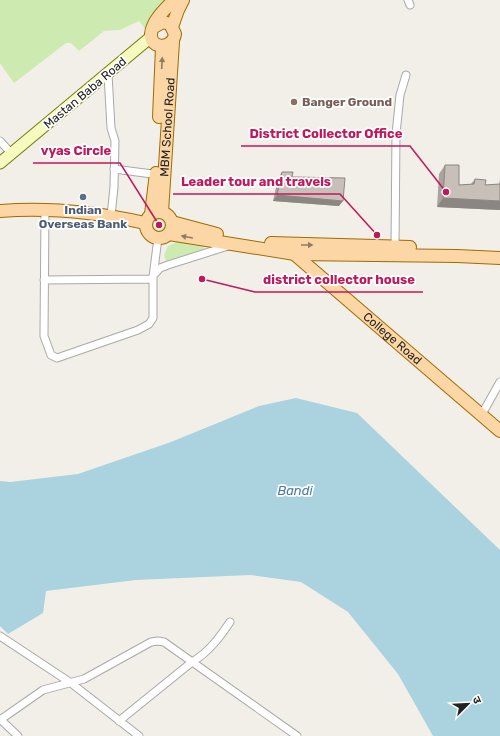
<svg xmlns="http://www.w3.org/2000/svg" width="500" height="736" font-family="Rubik,'Noto Sans Devanagari',sans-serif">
<rect width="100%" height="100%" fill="#f2efe9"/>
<path fill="#cdebb0" d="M0 0H175L146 30 139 21 120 30 104 31 79 51 71 43H66L14 83 0 63Z
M152 225a8 8 0 1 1 16 0a8 8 0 1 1-16 0Z
M177 242 203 243 204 249 166 261 164 255 168 246Z"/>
<path fill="#aad3df" d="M296 398 357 413 500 550V736H433L398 674 348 612 301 582 250 575 136 580 46 591 43 613 8 634 0 626V481L10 482 78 474 171 442 259 406Z"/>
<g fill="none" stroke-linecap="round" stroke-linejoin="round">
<defs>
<path id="street" d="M408 0 410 5
M108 74 111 128 115 141 114 187 111 216
M0 141 12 154
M114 169 160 175
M45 209 44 336 51 355 57 358 138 330 149 324 153 318V277L158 238
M395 246 396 134 400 95 406 75
M153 276 160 268 168 265 231 245
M44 280 153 279
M482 414 500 382
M0 636 71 683 139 736
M0 719 18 736
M0 720 43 690 84 679 151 642 158 641 164 642 297 736
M119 721 192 662C209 652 220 637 230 622"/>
<path id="secondary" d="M0 163 151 37"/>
<g id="primary">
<path d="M154 27 163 22 170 24 175 34C173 49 150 50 151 34 152 21 165 9 174 0"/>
<path d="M172 27 178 10 183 0"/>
<path d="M159 117 162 47"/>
<path d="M0 211C51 207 96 212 145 223"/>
<circle cx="159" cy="225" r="13"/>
<path id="s1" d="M162 212 173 42"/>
<path d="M151 214 156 173"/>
<path d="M172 222 217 234"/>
<path d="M169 234 295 254 457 256 500 258"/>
<path d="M271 243 410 247"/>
<path id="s2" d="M293 253 500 431"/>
</g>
</defs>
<use href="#street" stroke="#a9a9a9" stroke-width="9"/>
<use href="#secondary" stroke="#707d05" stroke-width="13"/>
<use href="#primary" stroke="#a06b00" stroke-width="14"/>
<use href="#street" stroke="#fff" stroke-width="7"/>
<use href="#secondary" stroke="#f7fabf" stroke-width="11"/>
<use href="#primary" stroke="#fcd6a4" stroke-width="12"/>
</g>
<path fill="#aba49e" d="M445 165 459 185 471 184 475 179 485 185 499 184 500 180V210L437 207 439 174Z
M282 172 292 177 339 206 273 201 278 178Z"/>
<path fill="#8b8681" d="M277 195 343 201 339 206 273 201Z
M443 198 500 201V210L437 207Z"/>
<path fill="#c7bfb8" stroke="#8b8681" d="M445 165H459V185L474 184 475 179 486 180 485 185 500 184V201L443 198Z
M282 172H293L292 177 345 178 343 201 277 195Z"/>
<defs><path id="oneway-solid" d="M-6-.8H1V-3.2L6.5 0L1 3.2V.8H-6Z"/></defs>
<g fill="#8f7c63">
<use href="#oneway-solid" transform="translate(162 63) rotate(-87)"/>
<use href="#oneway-solid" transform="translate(187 237) rotate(-170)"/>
<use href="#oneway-solid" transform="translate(307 245)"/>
</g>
<circle fill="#8d6e63" stroke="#fff" stroke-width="1.5" cx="294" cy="102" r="4"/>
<circle fill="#5c6f8a" stroke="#fff" stroke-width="1.5" cx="83" cy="197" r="4"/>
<g text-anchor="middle" stroke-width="3.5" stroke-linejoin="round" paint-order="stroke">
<g font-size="12" fill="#222" stroke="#fff">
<text transform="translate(85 93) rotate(-40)" y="4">Mastan Baba Road</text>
<text dy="4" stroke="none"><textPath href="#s1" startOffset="85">MBM School Road</textPath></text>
<text dy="4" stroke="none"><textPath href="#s2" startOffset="131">College Road</textPath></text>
</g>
<g font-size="12" font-weight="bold" fill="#785e54" stroke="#fff" text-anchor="start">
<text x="302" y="106">Banger Ground</text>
</g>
<g font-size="12" font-weight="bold" fill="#4e5e75" stroke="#fff">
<text x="83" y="214">Indian<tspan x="83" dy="14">Overseas Bank</tspan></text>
</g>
<g font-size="13" font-style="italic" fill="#4a7aab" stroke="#fff">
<text x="295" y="495">Bandi</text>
</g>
</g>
<path fill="none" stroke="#c2185b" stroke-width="1.5" d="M446 192L410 146H241M159 225L120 163H33M377 235L340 194H173M202 279L255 292H423"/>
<g fill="#c2185b" stroke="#fff" stroke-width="1.5">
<circle cx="446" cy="192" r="4"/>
<circle cx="159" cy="225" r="4"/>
<circle cx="377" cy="235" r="4"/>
<circle cx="202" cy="279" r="4"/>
</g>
<g font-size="13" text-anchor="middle" font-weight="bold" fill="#c2185b" stroke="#fff" stroke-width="3.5" stroke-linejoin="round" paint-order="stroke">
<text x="326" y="138">District Collector Office</text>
<text x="76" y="155">vyas Circle</text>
<text x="256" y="186">Leader tour and travels</text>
<text x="339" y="284">district collector house</text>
</g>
<g transform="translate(468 704) rotate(66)" stroke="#ffffff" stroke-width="3" paint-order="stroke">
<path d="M0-3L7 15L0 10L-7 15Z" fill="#222222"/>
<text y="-6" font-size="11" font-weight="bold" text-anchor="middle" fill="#222222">उ</text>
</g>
</svg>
